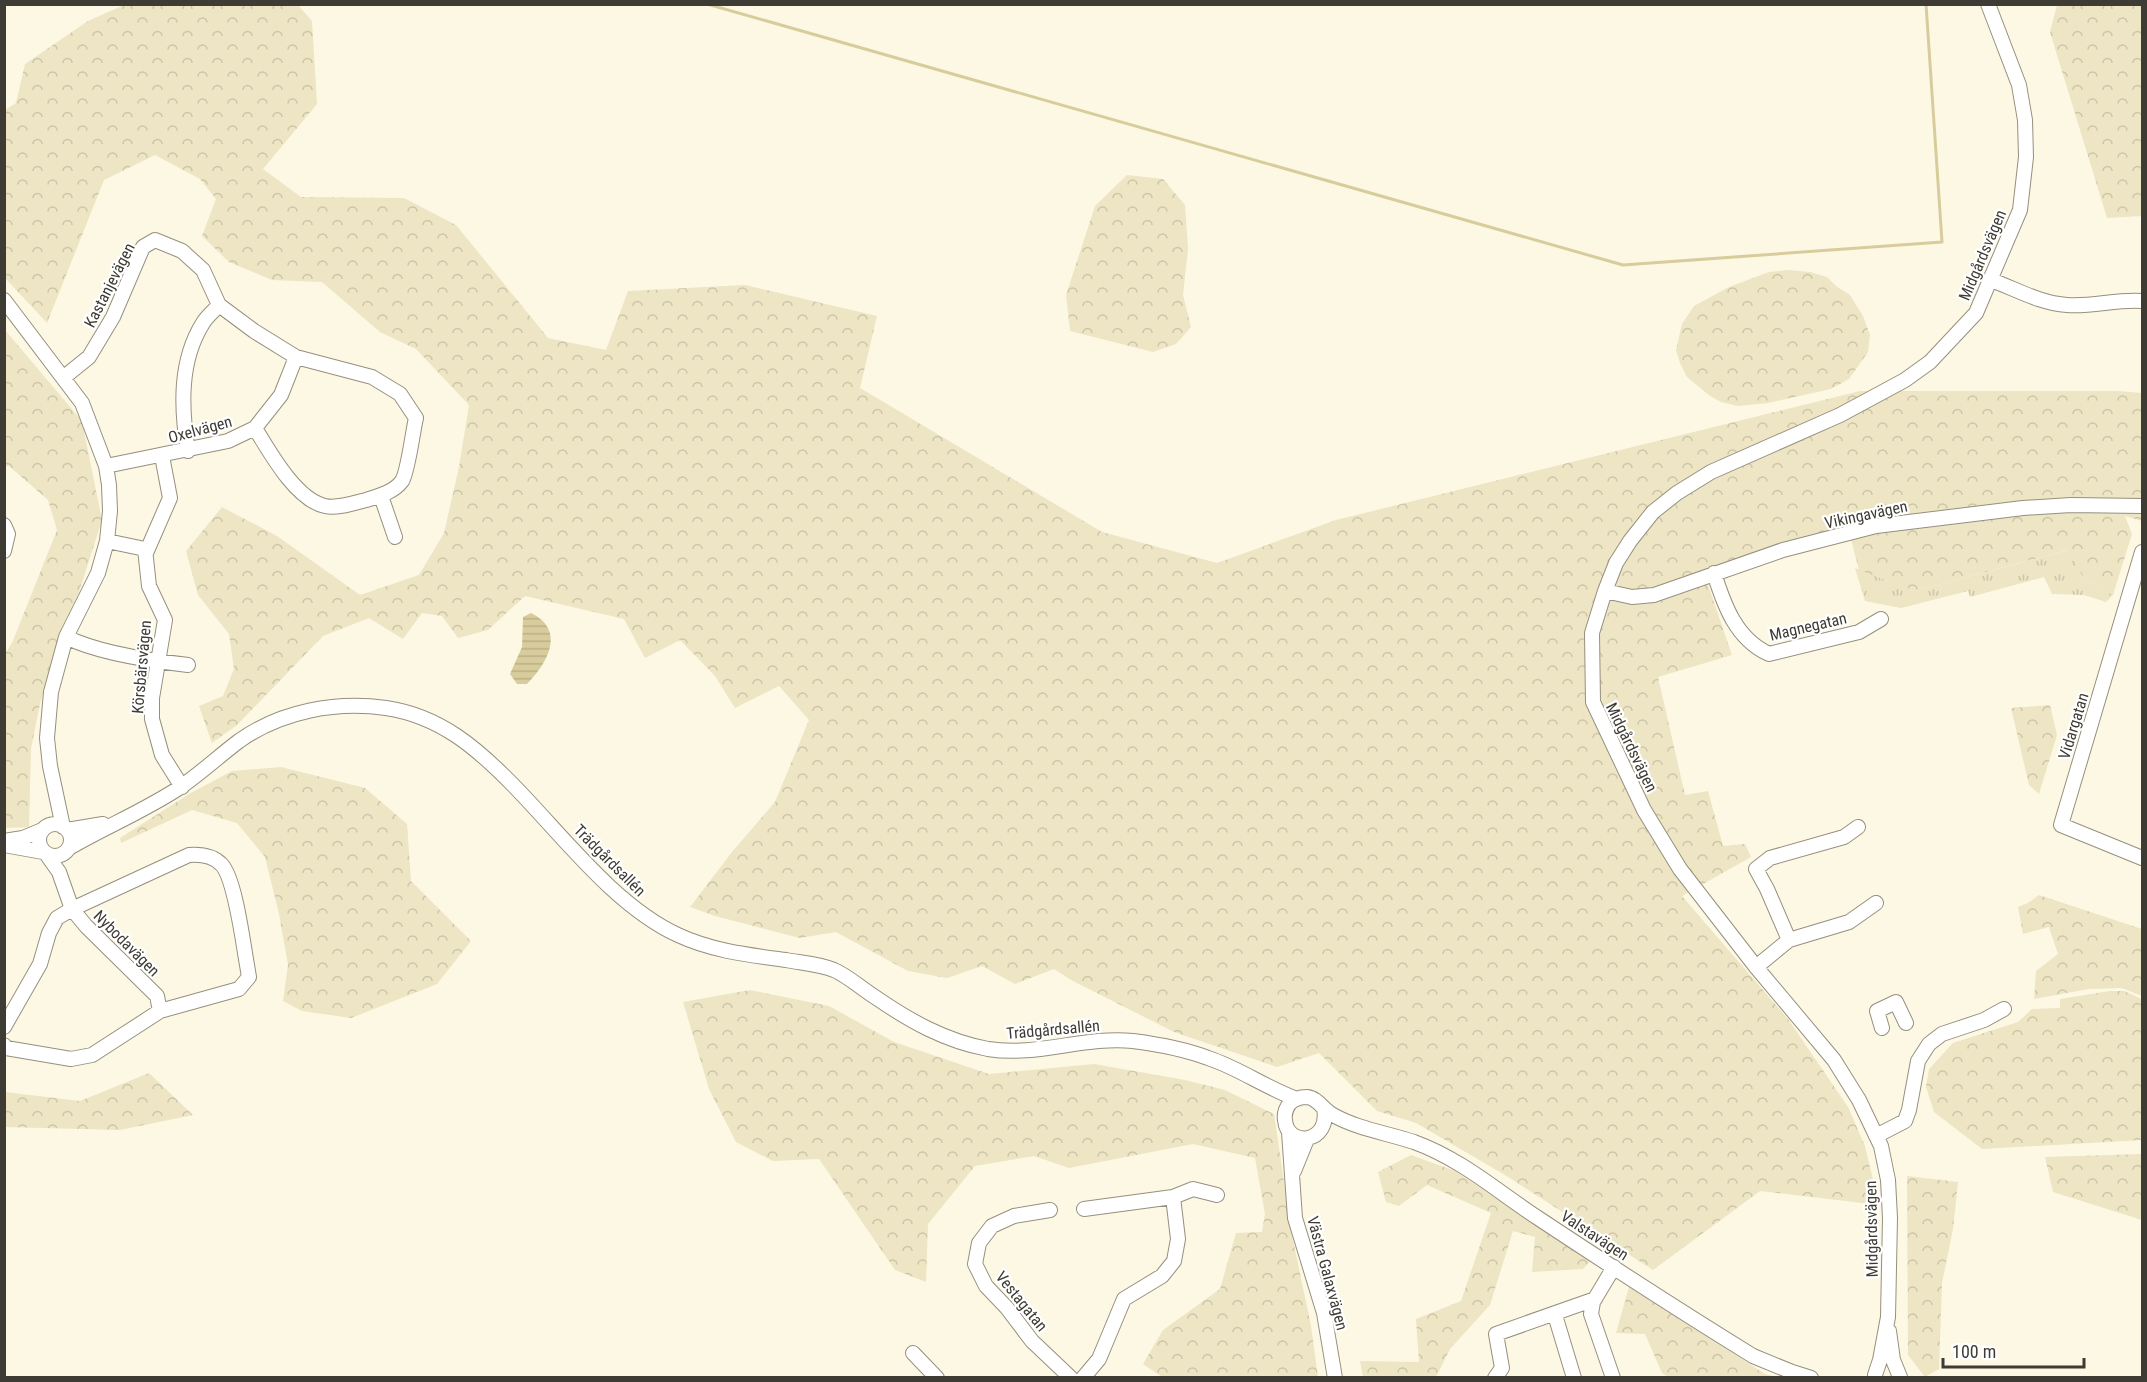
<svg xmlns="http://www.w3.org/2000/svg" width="2147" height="1382" font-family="'Roboto Condensed',sans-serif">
<defs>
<pattern id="grass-tufts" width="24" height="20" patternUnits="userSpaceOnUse" patternTransform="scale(1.5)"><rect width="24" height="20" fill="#ede5c3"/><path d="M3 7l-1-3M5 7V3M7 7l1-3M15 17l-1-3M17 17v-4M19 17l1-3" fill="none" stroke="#ccc5a8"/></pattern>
<pattern id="forest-crowns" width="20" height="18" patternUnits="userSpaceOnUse" patternTransform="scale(1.5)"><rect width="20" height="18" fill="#ede5c3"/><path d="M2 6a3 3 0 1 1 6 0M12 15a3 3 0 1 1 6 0" fill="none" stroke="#ccc5a8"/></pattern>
<pattern id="water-rules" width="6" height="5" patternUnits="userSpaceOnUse" patternTransform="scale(1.5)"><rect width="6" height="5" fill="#d8cc9c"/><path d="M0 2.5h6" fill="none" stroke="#bab087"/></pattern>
</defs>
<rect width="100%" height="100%" fill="#fdf8e4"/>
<path fill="url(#grass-tufts)" d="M2069 550 2084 579 2113 595 2106 602 2084 595 2052 594 2044 577 1970 597 1968 591 1901 608 1865 601 1855 568 1915 591Z"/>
<path fill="url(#forest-crowns)" d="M124 5H298L312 21 317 104 263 169 301 197 404 198 456 225 548 338 606 350 628 291 745 285 877 316 860 388 1102 532 1217 563 1336 520 1860 391H2118L2142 393V521L2125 516 2132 534 2113 595 2084 579 2068 550 1915 591 1859 570 1847 524 1707 582 1732 655 1658 677 1685 795 1708 791 1723 846 1745 844 1751 857 1682 896 1788 1019 1848 1107 1865 1146 1879 1205 1760 1191 1653 1270 1505 1175 1416 1123 1377 1111 1319 1053 1277 1067 1174 1032 1071 980 1054 969 1015 984 982 966 947 978 908 971 836 932 800 938 715 916 690 907 732 852 775 802 809 720 779 686 735 708 715 676 680 640 645 658 624 619 525 596 488 630 458 638 442 616 422 613 403 639 369 618 323 636 237 725 212 743 199 706 223 696 234 669 229 634 198 595 186 551 222 507 277 536 360 595 419 575 444 533 459 467 469 405 416 349 380 332 322 282 272 280 229 262 202 236 216 199 200 179 155 155 104 180 47 323 5 278V110L16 103 25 64 88 21Z
M2057 5H2142V216L2107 218 2050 32Z
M1127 175 1163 179 1185 205 1188 249 1183 295 1191 327 1176 344 1153 352 1070 331 1066 295 1095 206Z
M1789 270 1810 272 1827 277 1836 286 1850 295 1863 316 1870 335 1868 352 1849 379 1831 389 1768 403 1738 406 1721 402 1710 396 1687 377 1680 363 1676 350 1682 324 1694 306 1729 287 1769 272Z
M5 330 82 421 102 520 79 592 61 629 40 704 31 749 29 827 5 828 4 655 12 643 57 530 48 500 9 466H5Z
M2050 705 2057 735 2039 794 2029 785 2011 708Z
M281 767 365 788 407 824 411 881 471 941 437 984 351 1018 302 1011 283 1001 288 965 279 914 265 857 237 823 192 810 121 843 120 838 189 794 232 771Z
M2039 895 2142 929V996L2122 988 2089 989 2034 999 2036 971 2058 954 2049 927 2023 934 2018 907 2028 903Z
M750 990 829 1006 894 1042 989 1074 1094 1064 1185 1080 1225 1090 1274 1114 1292 1235 1311 1326 1318 1377H1162L1143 1364 1163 1330 1220 1289 1236 1233 1262 1232 1265 1214 1255 1158 1193 1144 1069 1168 1034 1156 975 1166 928 1224 926 1282 895 1270 819 1159 773 1161 736 1142 709 1089 683 1002Z
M2110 991H2124L2142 999V1009H2140L2142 1010V1140L1982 1149 1934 1112 1926 1087 1929 1069 1953 1043 2018 1022 2032 1009 2060 1008V999Z
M149 1073 193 1115 120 1130 5 1127V1092L80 1101Z
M2142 1154V1220L2053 1192 2045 1157Z
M1411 1155 1455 1171 1591 1260 1583 1269 1532 1272 1535 1237 1513 1231 1490 1305 1450 1349 1436 1377H1363L1360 1361 1419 1362 1416 1319 1461 1301 1491 1213 1427 1185 1399 1206 1386 1202 1378 1172Z
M1907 1176 1958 1182 1953 1229 1942 1283 1939 1369 1925 1377 1908 1355Z
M1629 1287 1765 1374 1776 1377H1668L1662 1373 1645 1334 1616 1333Z"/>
<path fill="url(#water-rules)" d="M531 613C566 630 548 663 527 684H517L510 674 522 647 523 617Z"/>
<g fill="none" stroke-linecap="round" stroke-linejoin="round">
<path stroke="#d8cc9c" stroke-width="3" d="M707 4 1623 265 1942 242 1926 4"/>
<defs>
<path id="minor" d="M1991 280C2016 289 2039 303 2067 305 2092 307 2117 299 2142 301
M4 300 82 403 106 466 109 485 110 511 107 541 98 573 66 637 51 692 47 738 50 766 63 827
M63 378 89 357 113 317 143 247 155 240 182 251 203 270 219 305 254 331 296 357 372 377 400 394 416 418C413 430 408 472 402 481 394 492 379 496 366 500 354 503 337 509 325 506 296 500 269 451 255 428
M188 451C181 408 179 361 203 323 207 316 214 311 219 305
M106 466 228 441 255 428 281 395 296 357
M381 496 395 537
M4 525 8 534 4 551
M107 541 145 549 149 586 165 620 152 698V719L162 755 182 787
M2142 552 2061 825 2142 858
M146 553 170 498 162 456
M1714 573C1724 605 1736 639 1769 654L1859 632 1881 619
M1605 591 1632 597 1654 595 1783 550 1876 526 2023 508 2071 505 2142 506
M66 637C98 653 153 661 188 665
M39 840a16 16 0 1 1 32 0a16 16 0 1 1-32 0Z
M67 830 103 824
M4 841 23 838 42 830
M4 845 43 852
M69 848C105 827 144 811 179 788 200 774 219 756 239 741 281 711 336 701 386 708 440 716 477 748 514 786 562 835 615 906 678 935 712 951 749 955 786 960 802 963 819 964 834 970 848 976 862 989 875 997 910 1021 945 1041 988 1049 1037 1057 1084 1036 1133 1041 1156 1044 1187 1050 1208 1058 1239 1068 1266 1088 1297 1099
M47 855 59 872 72 909 86 926 157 996 160 1011
M1789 940 1849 922 1876 903
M1756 967 1789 940 1767 889 1756 869 1770 858 1844 837 1858 827
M4 1027 40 964 49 933 57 918 72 909 189 855C201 854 212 855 221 864 235 877 243 943 247 965L249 977 239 989 160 1011 92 1055 71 1059 6 1048 4 1045
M1882 1028 1877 1011 1896 1002 1906 1023
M1324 1108C1331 1144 1287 1148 1285 1120 1284 1114 1286 1108 1290 1103 1294 1099 1301 1097 1307 1097 1318 1098 1323 1110 1333 1115 1358 1129 1387 1133 1414 1142 1461 1159 1497 1191 1538 1218 1609 1265 1680 1311 1753 1356L1792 1372 1811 1378
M1289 1132 1295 1218 1324 1313 1335 1378
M1876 1136 1905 1121 1909 1110 1918 1061 1929 1044 1942 1034 1984 1020 2004 1009
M1294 1171 1307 1139
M1084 1209 1173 1197
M1050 1210 1014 1216 992 1226 979 1243 975 1264 986 1286 1007 1308 1032 1341 1071 1378
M1555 1315 1574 1378
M1889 1331 1893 1360 1900 1377
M913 1353 937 1378
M1875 1375 1880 1360 1888 1317 1890 1218 1888 1180 1881 1146 1859 1100 1834 1060 1756 967 1680 869 1644 810 1593 702 1592 633 1605 591 1616 563 1630 541 1653 512 1677 493 1711 472 1840 415 1905 380 1930 362 1976 313 2020 210 2026 157 2025 120 2019 85 1988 4
M1083 1378 1099 1359 1124 1299 1162 1276 1174 1261 1178 1239 1173 1197 1193 1189 1217 1195
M1495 1378 1502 1368 1496 1334 1595 1299
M1613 1378 1591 1314 1593 1302 1614 1267"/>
</defs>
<use href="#minor" stroke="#95907e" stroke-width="16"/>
<use href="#minor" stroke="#fff" stroke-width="14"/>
</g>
<g text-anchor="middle" stroke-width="4.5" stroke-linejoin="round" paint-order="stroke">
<g font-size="16" fill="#3d3b33" stroke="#fff">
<text transform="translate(1982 255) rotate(-67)" y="6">Midgårdsvägen</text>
<text transform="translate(109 285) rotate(-63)" y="6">Kastanjevägen</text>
<text transform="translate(200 429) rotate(-15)" y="6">Oxelvägen</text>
<text transform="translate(1866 514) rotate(-12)" y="6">Vikingavägen</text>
<text transform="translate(1808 626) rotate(-13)" y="6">Magnegatan</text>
<text transform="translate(141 667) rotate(-85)" y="6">Körsbärsvägen</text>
<text transform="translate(2073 726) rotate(-73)" y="6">Vidargatan</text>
<text transform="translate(1632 747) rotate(64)" y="6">Midgårdsvägen</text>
<text transform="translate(610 860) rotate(45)" y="6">Trädgårdsallén</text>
<text transform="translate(127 943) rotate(45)" y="6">Nybodavägen</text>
<text transform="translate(1053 1029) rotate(-5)" y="6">Trädgårdsallén</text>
<text transform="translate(1871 1229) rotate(-91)" y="6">Midgårdsvägen</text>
<text transform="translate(1595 1235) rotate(33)" y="6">Valstavägen</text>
<text transform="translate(1328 1273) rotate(75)" y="6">Västra Galaxvägen</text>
<text transform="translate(1022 1301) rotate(51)" y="6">Vestagatan</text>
</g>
</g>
<rect width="2147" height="1382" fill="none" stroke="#3d3b33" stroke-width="12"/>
<path d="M1943 1358v9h141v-9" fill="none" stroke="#3d3b33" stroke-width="3"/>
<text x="1952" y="1358" font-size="18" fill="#3d3b33" stroke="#ffffff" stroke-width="4.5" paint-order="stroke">100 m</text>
</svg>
